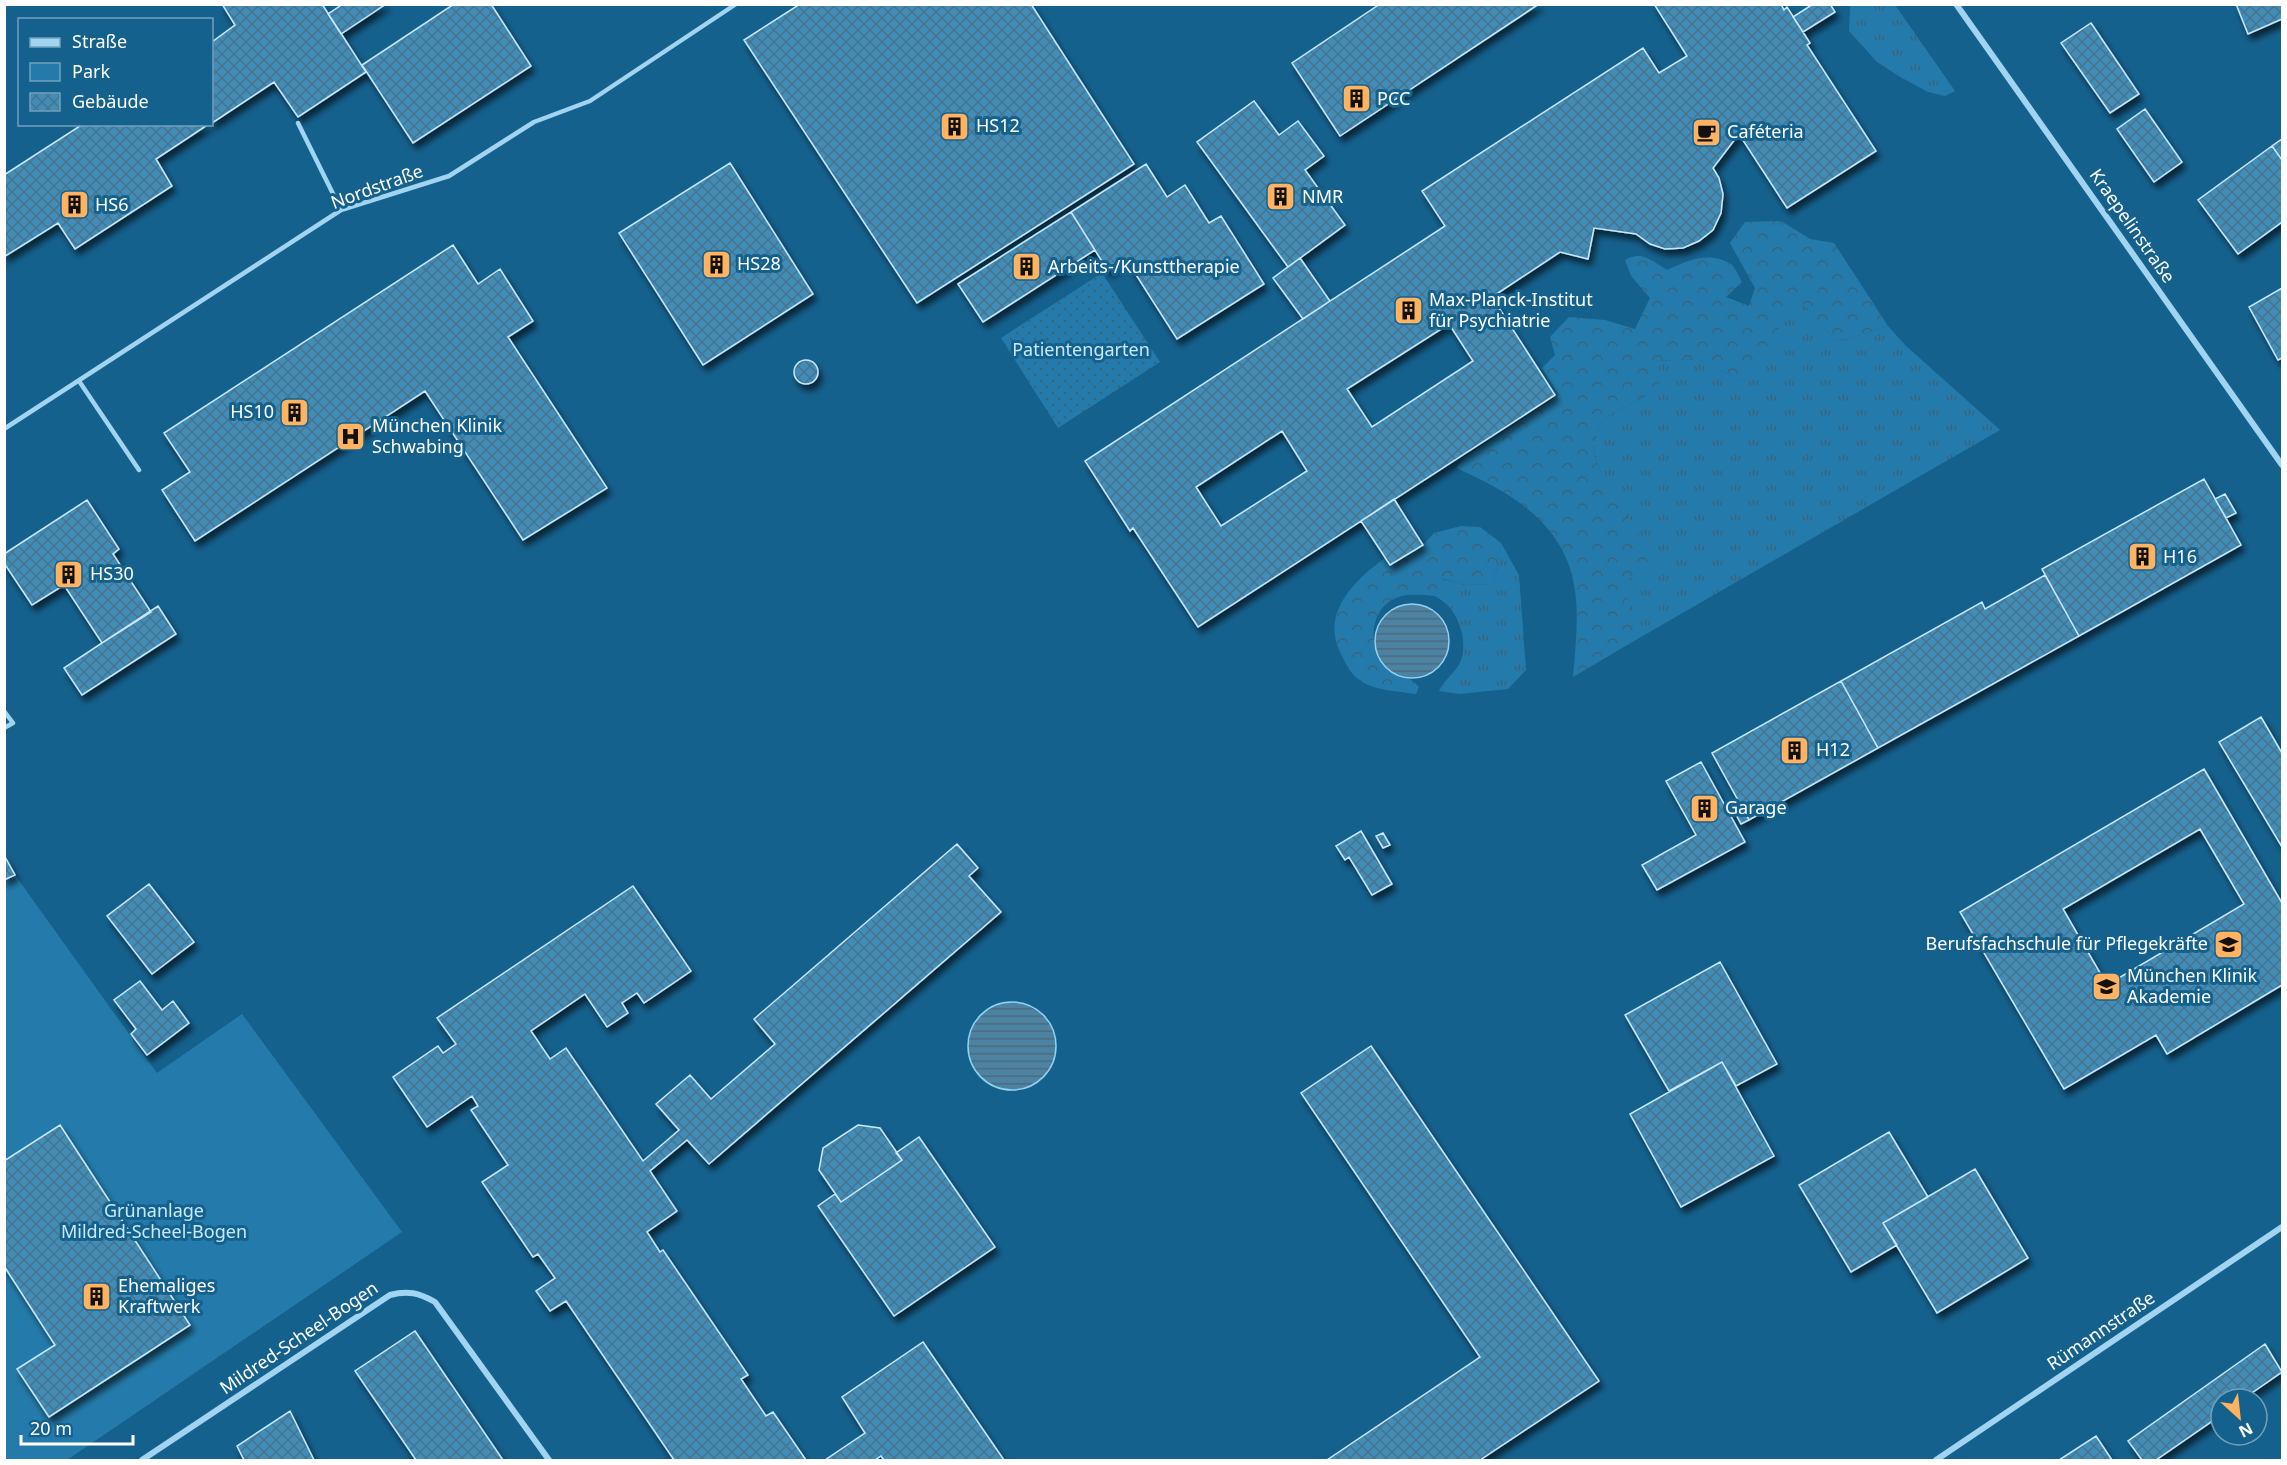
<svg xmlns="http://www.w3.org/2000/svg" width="2287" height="1465" font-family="'Noto Sans',sans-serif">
<defs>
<pattern id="grass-tufts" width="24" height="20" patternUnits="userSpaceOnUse" patternTransform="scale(1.5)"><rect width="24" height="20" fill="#247bab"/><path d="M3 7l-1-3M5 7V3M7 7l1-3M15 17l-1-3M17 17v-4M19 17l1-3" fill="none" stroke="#38647c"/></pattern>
<pattern id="forest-crowns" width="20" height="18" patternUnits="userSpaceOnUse" patternTransform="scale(1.5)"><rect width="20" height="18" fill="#247bab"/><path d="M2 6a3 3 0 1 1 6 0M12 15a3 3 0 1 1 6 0" fill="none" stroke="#38647c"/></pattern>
<pattern id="garden-dots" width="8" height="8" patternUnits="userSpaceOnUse" patternTransform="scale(1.5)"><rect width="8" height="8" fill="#247bab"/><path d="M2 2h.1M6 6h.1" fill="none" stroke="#38647c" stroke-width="1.8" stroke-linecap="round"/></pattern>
<pattern id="water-rules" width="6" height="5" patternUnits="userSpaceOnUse" patternTransform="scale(1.5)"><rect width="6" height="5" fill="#4c83a2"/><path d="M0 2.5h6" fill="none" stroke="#4c6a7b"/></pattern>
<pattern id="building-cross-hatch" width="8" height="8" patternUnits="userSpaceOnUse" patternTransform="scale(1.5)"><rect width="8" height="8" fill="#428db8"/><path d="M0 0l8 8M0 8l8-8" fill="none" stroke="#46738d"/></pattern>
<filter id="shadow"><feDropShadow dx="3.5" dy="6" stdDeviation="3" flood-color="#0009"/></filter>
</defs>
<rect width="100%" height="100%" fill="#15618e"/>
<path fill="url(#grass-tufts)" d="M1854 5H1895L1955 91 1945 96 1928 92 1902 78 1877 62 1849 31 1850 7Z
M1801 301 1835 340 1847 339 1888 326 1905 345 2000 430 1634 641 1625 581 1656 563 1604 481 1594 454 1596 433 1606 417 1660 388 1654 361 1697 359 1745 382 1778 318Z
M1501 543 1519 575 1526 670 1508 689 1459 694 1439 691C1444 681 1453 674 1459 665 1468 648 1462 622 1450 608 1446 603 1440 599 1435 596L1440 578 1464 585 1494 584Z"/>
<path fill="url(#forest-crowns)" d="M1781 221 1810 239 1834 243 1888 326 1847 339 1835 340 1801 301 1778 318 1780 339 1745 382 1697 359 1655 361 1660 388 1606 417 1596 433 1594 454 1604 481 1657 563 1626 581 1634 641 1573 677C1576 641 1581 603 1570 568 1553 516 1502 488 1456 468L1465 457 1559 395 1542 368 1555 355 1550 337 1569 317 1605 320 1635 329 1650 298 1631 276 1625 260C1642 250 1652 261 1667 270 1687 261 1710 250 1732 265 1736 269 1739 277 1742 282L1726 297 1749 306 1755 288 1730 243 1745 222Z
M1461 526 1480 527 1501 543 1494 584 1464 585 1441 578 1435 596C1425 595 1413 594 1402 596 1371 603 1366 643 1384 665 1391 673 1399 674 1408 678 1412 680 1416 684 1419 687L1416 694C1397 691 1374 691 1358 679 1350 673 1345 662 1340 652 1321 612 1355 580 1385 558L1390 565 1423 545 1434 533Z"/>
<path fill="#247bab" d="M15 875 157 1073 242 1014 402 1232 67 1460H5L4 880Z"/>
<path fill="url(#garden-dots)" d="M1102 273 1160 362 1058 428 1001 338Z"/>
<path fill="url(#water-rules)" stroke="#92d2f3" stroke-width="1.5" d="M1375 641a37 37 0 1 1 74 0a37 37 0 1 1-74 0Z
M968 1046a44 44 0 1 1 88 0a44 44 0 1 1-88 0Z"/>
<path fill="url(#building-cross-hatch)" stroke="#c6e9fc" stroke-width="1.5" fill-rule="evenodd" filter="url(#shadow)" d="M222 4H322L366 72 298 117 274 82 212 123V42L235 25Z
M343 4H386L341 34 328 14Z
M454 4H491L531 66 413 143 362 65Z
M800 4H1031L1134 164 917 303 744 40Z
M1380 4H1539L1340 136 1292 63Z
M1654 4H1781L1784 10 1787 7 1810 43 1807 45 1876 151 1787 208 1739 134 1713 168 1719 178 1723 194 1721 213 1713 230 1699 241 1683 248 1665 249 1650 244 1636 234 1594 228 1588 259 1560 252 1492 297 1555 395 1198 627 1133 528 1130 531 1085 461 1445 226 1422 191 1643 48 1659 73 1687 56ZM1449 324 1473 361 1372 427 1347 389ZM1282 431 1307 471 1221 526 1196 487Z
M1813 4H1830L1835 12 1803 32 1793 17Z
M2236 4H2282V19L2248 34Z
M2091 23 2139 94 2110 113 2061 43Z
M1254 101 1279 135 1298 121 1324 156 1305 170 1345 225 1288 267 1197 142Z
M2145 109 2182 162 2154 182 2117 129Z
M83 124H209L156 159 172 186 75 249 58 223 4 257V175Z
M2282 139V160L2272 146Z
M2272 146 2282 160V222L2238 254 2198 200Z
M730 163 813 294 703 365 619 233Z
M1146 164 1167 197 1185 185 1209 223 1221 216 1264 284 1177 339 1126 259 1108 271 1071 212Z
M1071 212 1095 250 983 322 958 284Z
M453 245 478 284 500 269 533 321 508 337 607 488 523 540 425 391 195 541 162 490 190 472 164 433Z
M1300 258 1330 301 1303 319 1273 278Z
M2282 288V358L2278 360 2249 307Z
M794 372a12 12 0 1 1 24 0a12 12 0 1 1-24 0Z
M2204 479 2241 545 2079 636 2042 569Z
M2225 494 2236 513 2226 518 2215 499Z
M1394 499 1423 545 1390 565 1361 521Z
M87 500 119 549 113 554 151 612 102 643 64 585 32 605 4 563V554Z
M2045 575 2079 636 1878 748 1841 681 1982 602 1985 609Z
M158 606 176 634 82 695 64 668Z
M1841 681 1878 748 1749 820 1712 753Z
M2261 717 2282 753V847L2219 742Z
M1701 762 1745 842 1657 890 1642 865 1696 835 1666 781Z
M2204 769 2282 903V985L2167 1054 2156 1035 2064 1089 1960 912ZM2200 829 2244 904 2107 985 2063 909Z
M1741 805 1749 820 1741 824 1733 809Z
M1361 831 1392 884 1372 895 1349 857 1345 860 1336 846Z
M1383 833 1390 845 1383 848 1376 836Z
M957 844 978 868 969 876 1001 912 709 1164 687 1140 650 1171 677 1211 647 1232 660 1252 663 1250 748 1375 741 1379 766 1416 773 1412 806 1460H674L566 1301 550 1311 536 1291 555 1278 538 1254 533 1257 482 1182 508 1165 471 1110 478 1106 472 1096 427 1127 393 1077 438 1046 443 1053 456 1044 437 1018 633 886 691 971 644 1003 637 993 622 1003 628 1013 607 1027 585 994 531 1031 550 1059 566 1048 643 1161 679 1130 656 1104 690 1075 711 1099 775 1044 754 1019Z
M4 855 15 875 4 880Z
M149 884 194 942 152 974 107 916Z
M1720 962 1777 1064 1736 1086 1722 1062 1669 1091 1625 1015Z
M140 981 162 1010 173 1001 189 1023 147 1055 131 1034 136 1029 114 1000Z
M1371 1046 1599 1381 1480 1460H1327L1480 1357 1301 1093Z
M1722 1062 1774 1156 1681 1207 1630 1114Z
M60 1125 190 1325 49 1417 17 1369 55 1345 4 1266V1161Z
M858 1125 880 1128 902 1160 841 1202 819 1170 823 1148Z
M1889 1132 1928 1197 1883 1223 1897 1245 1851 1272 1799 1185Z
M919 1137 995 1247 894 1316 818 1206 835 1194 841 1202 902 1160 896 1153Z
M1975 1169 2028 1258 1937 1313 1883 1223Z
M415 1331 503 1460H416L355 1371Z
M923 1342 1004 1460H884L881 1456 875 1460H825L865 1433 842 1397Z
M2265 1344 2282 1372 2243 1399H2221V1415L2156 1460H2142L2128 1441Z
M290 1411 314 1460H244L237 1446Z
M2096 1436 2112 1460H2059Z"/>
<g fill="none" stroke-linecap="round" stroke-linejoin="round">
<path stroke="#a0d4f0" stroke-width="4.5" d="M298 123 341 210
M79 381 139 470
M4 429 341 210 449 176 534 122 590 101 736 4
M4 711 13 723 4 728"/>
<path stroke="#a0d4f0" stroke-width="6" d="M1956 4 2282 465
M142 1460 390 1295C408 1290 419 1293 435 1302L549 1460
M1936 1460 2282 1227"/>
</g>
<defs>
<symbol id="building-square" viewBox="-11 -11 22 22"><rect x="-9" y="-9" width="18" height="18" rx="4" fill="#ffb25f" stroke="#15618e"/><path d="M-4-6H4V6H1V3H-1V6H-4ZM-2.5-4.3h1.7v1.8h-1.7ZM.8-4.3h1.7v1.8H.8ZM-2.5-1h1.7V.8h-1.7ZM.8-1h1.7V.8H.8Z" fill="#111"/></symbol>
<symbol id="cafe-square" viewBox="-11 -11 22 22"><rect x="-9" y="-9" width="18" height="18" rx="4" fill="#ffb25f" stroke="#15618e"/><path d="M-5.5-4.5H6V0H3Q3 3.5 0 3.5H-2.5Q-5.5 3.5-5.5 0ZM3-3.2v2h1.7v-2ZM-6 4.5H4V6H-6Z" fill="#111"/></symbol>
<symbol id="hospital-square" viewBox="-11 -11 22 22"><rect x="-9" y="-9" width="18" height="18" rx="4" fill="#ffb25f" stroke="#15618e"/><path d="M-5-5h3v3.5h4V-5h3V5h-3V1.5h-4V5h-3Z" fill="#111"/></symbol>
<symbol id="school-square" viewBox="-11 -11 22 22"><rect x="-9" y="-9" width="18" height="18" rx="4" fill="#ffb25f" stroke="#15618e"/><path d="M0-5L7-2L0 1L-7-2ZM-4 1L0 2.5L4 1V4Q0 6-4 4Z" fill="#111"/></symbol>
</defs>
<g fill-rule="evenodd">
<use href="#building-square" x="1340" y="82" width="33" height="33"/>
<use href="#building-square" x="938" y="110" width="33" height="33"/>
<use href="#cafe-square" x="1690" y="116" width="33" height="33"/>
<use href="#building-square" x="1264" y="180" width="33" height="33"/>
<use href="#building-square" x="58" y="188" width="33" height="33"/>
<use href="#building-square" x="700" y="248" width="33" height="33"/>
<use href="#building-square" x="1010" y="250" width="33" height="33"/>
<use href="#building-square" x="1392" y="294" width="33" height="33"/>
<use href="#building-square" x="278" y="396" width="33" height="33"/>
<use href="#hospital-square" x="334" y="420" width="33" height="33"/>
<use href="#building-square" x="2126" y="540" width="33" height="33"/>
<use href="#building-square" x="52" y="558" width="33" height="33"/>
<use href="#building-square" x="1778" y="734" width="33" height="33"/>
<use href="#building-square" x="1688" y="792" width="33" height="33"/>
<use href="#school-square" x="2212" y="928" width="33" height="33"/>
<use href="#school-square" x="2090" y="970" width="33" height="33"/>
<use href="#building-square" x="80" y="1280" width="33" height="33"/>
</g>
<g text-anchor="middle" stroke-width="6" stroke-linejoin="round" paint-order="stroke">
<g font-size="18" fill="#fff" stroke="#15618e" text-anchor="start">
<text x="1377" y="105">PCC</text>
<text x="976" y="132">HS12</text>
<text x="1727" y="138">Caféteria</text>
<text x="1302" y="203">NMR</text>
<text x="95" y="211">HS6</text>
<text x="737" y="270">HS28</text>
<text x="1048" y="273">Arbeits-/Kunsttherapie</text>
<text x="1429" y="306">Max-Planck-Institut<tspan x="1429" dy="21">für Psychiatrie</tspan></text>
<text x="274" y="418" text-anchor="end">HS10</text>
<text x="372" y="432">München Klinik<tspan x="372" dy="21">Schwabing</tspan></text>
<text x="2163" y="563">H16</text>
<text x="90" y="580">HS30</text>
<text x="1816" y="756">H12</text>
<text x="1725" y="814">Garage</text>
<text x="2208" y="950" text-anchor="end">Berufsfachschule für Pflegekräfte</text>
<text x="2127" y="982">München Klinik<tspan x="2127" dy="21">Akademie</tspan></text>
<text x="118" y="1292">Ehemaliges<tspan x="118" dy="21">Kraftwerk</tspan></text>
</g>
<g font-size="18" fill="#fff" stroke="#15618e">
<text transform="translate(377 187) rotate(-20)" y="6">Nordstraße</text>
<text transform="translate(2132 226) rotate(55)" y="6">Kraepelinstraße</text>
<text transform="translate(2101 1331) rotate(-34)" y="6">Rümannstraße</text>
<text transform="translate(299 1338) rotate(-34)" y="6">Mildred-Scheel-Bogen</text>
</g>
<g font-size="18" fill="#c6e9fc" stroke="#15618e">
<text x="1081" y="356">Patientengarten</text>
<text x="154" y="1217">Grünanlage<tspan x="154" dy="21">Mildred-Scheel-Bogen</tspan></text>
</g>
</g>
<rect width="2287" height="1465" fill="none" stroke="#ffffff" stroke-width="12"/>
<rect x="18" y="18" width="195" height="108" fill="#15618e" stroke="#73a0bb" stroke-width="1.5"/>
<rect x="30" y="38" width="30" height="9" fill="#a0d4f0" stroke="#73a0bb" stroke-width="1.5"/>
<text x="72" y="48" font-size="18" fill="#ffffff">Straße</text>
<rect x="30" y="63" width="30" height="18" fill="#247bab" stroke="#73a0bb" stroke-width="1.5"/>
<text x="72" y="78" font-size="18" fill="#ffffff">Park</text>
<rect x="30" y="93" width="30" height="18" fill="url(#building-cross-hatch)" stroke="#73a0bb" stroke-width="1.5"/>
<text x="72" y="108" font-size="18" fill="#ffffff">Gebäude</text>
<g transform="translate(2239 1417) rotate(153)"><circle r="28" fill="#15618e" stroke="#73a0bb" stroke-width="1.5"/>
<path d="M0-4.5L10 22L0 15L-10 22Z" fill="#ffb25f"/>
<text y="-9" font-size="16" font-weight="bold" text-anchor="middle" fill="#ffffff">N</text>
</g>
<path d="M21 1435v9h112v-9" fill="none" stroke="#ffffff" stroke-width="3"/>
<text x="30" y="1435" font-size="18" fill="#ffffff" stroke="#15618e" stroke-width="4.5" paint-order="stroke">20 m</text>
</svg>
